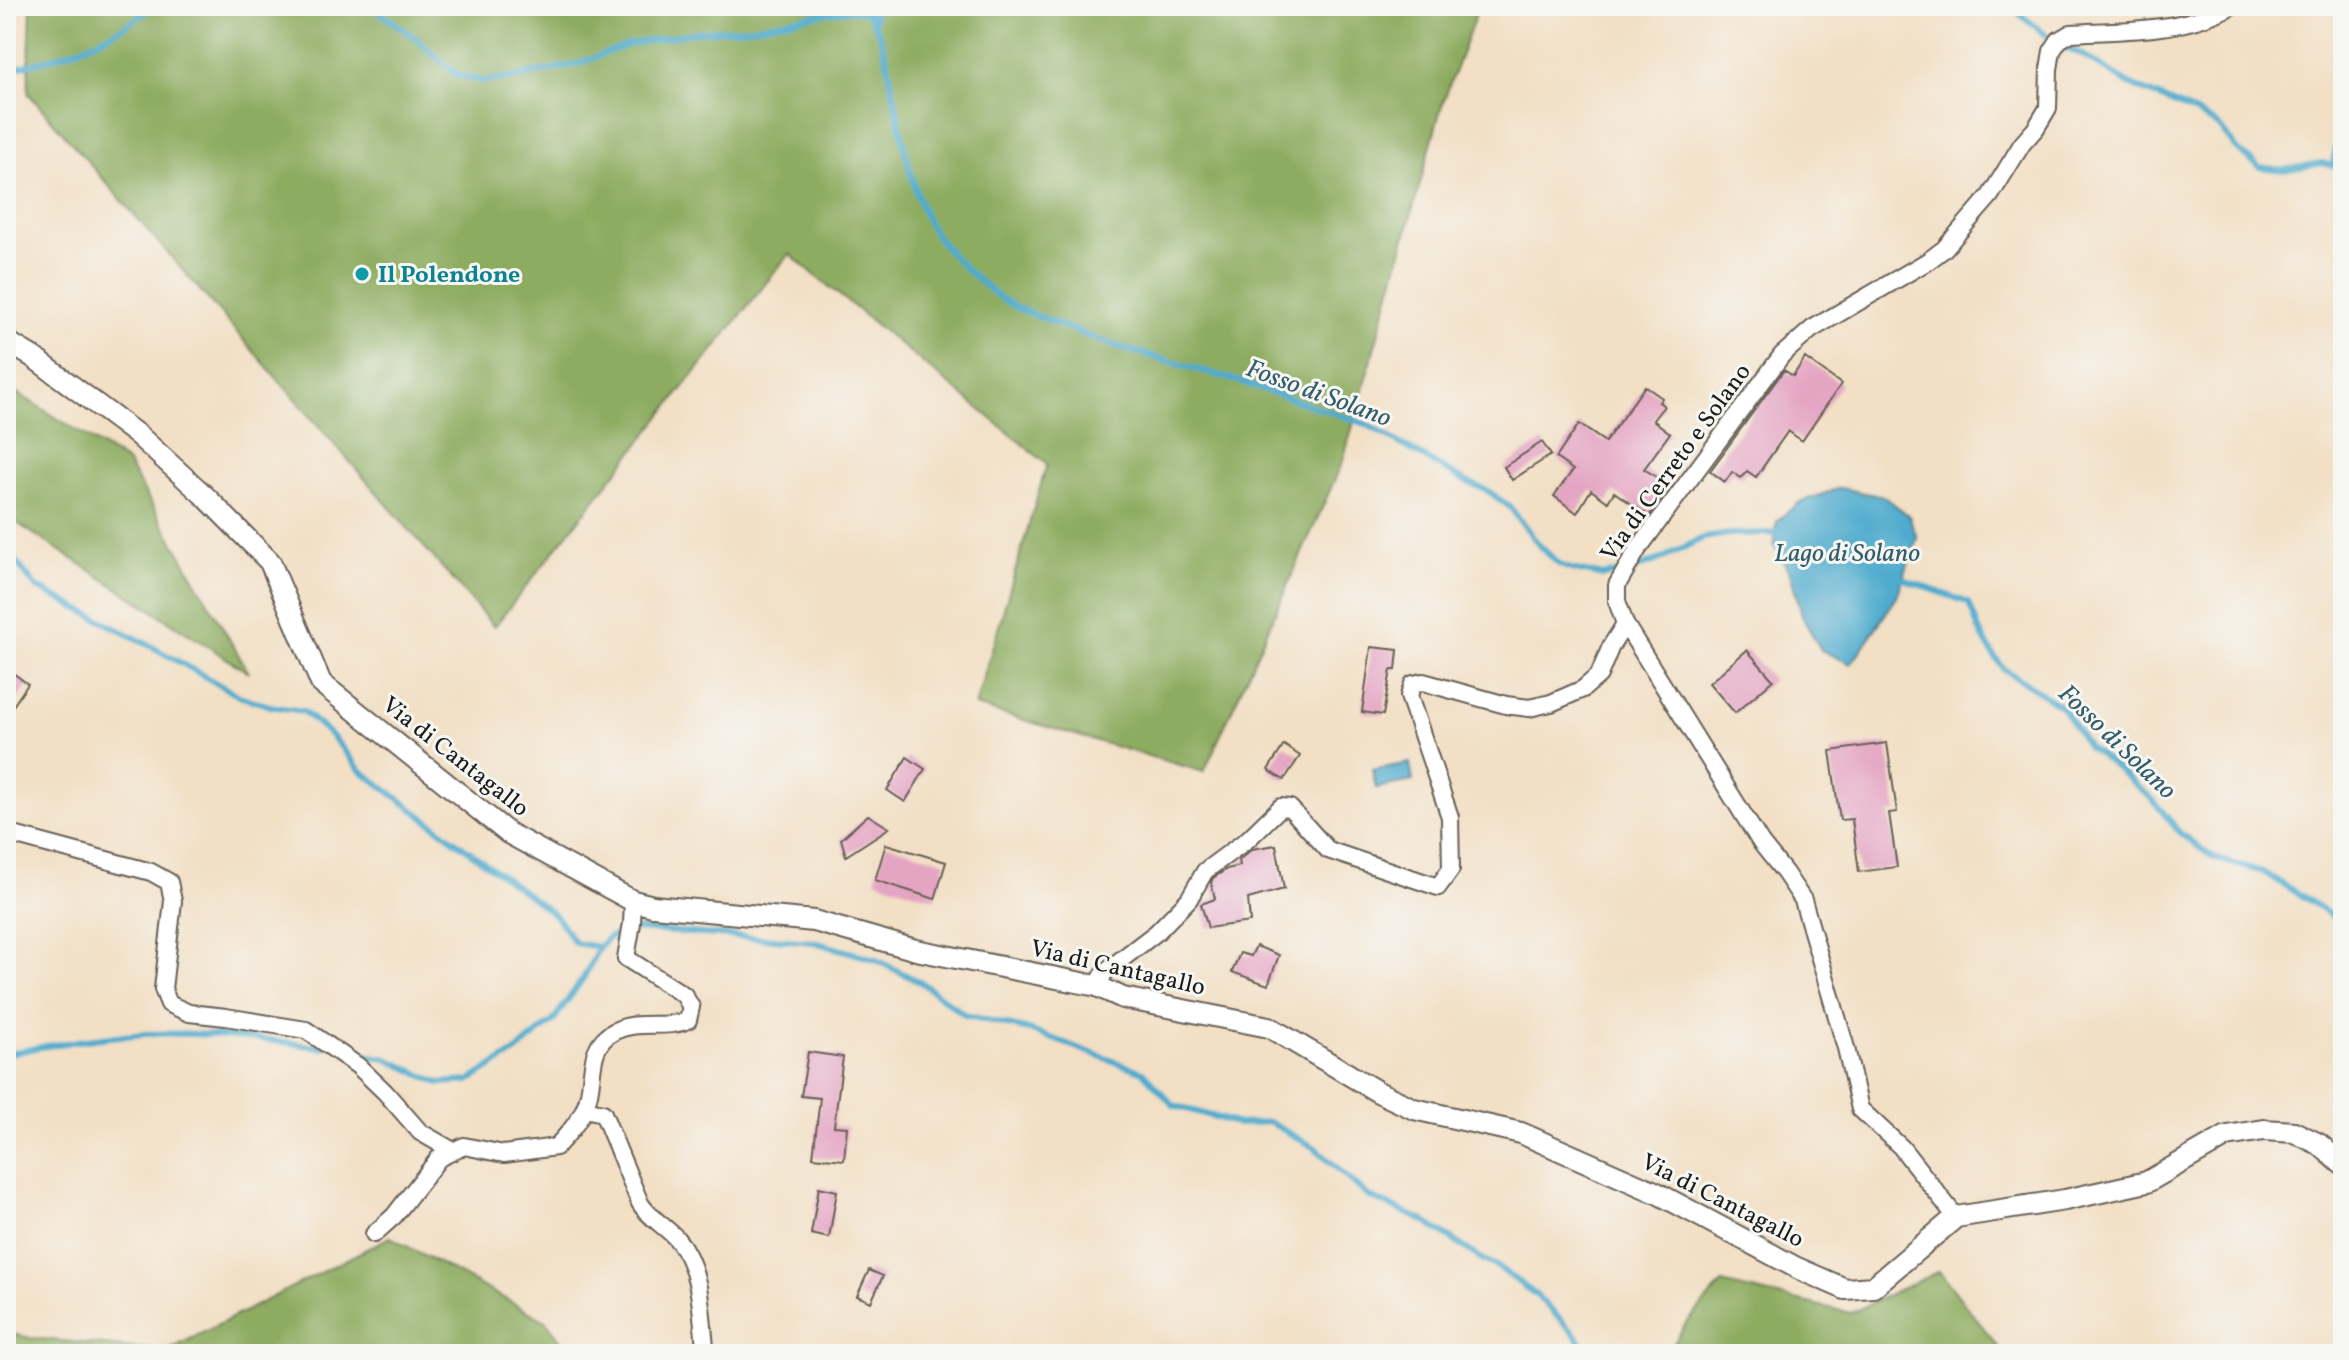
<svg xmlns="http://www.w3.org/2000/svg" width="2349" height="1360" font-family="Vollkorn,serif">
<rect width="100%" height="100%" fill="#f6f6f2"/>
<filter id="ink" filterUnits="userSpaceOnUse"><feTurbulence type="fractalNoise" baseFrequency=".0125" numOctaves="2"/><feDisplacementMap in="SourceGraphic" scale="16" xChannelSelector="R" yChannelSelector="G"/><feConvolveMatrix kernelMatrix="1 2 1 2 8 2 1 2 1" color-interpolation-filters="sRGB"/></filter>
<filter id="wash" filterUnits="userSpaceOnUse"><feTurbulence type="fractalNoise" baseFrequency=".006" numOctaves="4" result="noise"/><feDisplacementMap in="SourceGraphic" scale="32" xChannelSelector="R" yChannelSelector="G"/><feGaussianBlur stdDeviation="1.8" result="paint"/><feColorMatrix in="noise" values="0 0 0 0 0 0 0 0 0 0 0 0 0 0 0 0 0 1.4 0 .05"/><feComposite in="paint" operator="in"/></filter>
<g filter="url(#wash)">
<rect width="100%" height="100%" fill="#f2dfc4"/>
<path fill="#8dac60" stroke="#54643e" stroke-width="2" d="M31 6H1479L1441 108 1343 461 1204 772 975 706 1047 464 789 254 494 627 28 93Z
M6 386 127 462 249 673 6 516Z
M390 1237 546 1321 571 1354H6V1332L30 1338 167 1351Z
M1939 1271 2004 1354H1668L1684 1326 1722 1283 1851 1313Z"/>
<path fill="#4fabcd" stroke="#366474" stroke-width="2" d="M1840 488 1885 497 1909 516 1917 538 1897 597 1851 664 1821 650 1803 618 1790 573 1774 545 1777 521 1800 502Z
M1410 763 1413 781 1376 788 1372 770Z"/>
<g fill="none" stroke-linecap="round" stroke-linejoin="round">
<path stroke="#4fabcd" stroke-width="6" d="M370 6 413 36 457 75 483 81 512 78 577 64 630 44 698 32 748 28 827 13 852 10 865 12C883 30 887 61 892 86 901 130 908 176 926 218 940 249 987 292 1017 308L1112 345 1235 380 1366 424 1465 481 1488 491 1510 507 1540 546 1560 565 1571 569 1603 576 1637 568 1663 558 1703 538 1729 534 1777 533 1782 535
M874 6V21
M2010 6 2060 46 2081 54 2129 84 2196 113 2218 125 2237 149 2259 167 2283 170 2322 163 2343 168
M6 70C59 59 111 40 154 6
M2333 164 2338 138 2343 129
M6 543 14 559 36 587 151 646 239 696 270 706 303 711 332 736 360 770 555 915 575 943 599 947 609 937 635 929 814 942 874 959 922 983 965 1015 1029 1030 1143 1072 1173 1105 1239 1124 1269 1122 1314 1147 1368 1196 1424 1221 1482 1259 1498 1267 1536 1295 1573 1332 1590 1354
M1898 577 1969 603 1979 630 1994 656 2004 669 2062 707 2088 747 2109 762 2152 799 2181 834 2214 858 2263 872 2321 908 2343 926
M347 1052 385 1058 439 1083 469 1081 515 1052 553 1021 584 977 599 947
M6 1054C51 1044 100 1037 146 1034 202 1032 269 1039 324 1048"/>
</g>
<g id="blocks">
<path fill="#e4a5c3" d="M1805 358 1841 384 1802 441 1788 431 1756 477 1747 471 1741 478 1732 472 1725 482 1710 471 1784 370 1793 376Z
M1645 386 1662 398 1659 402 1664 406 1653 420 1670 433 1644 469 1671 486 1649 516 1614 492 1608 502 1591 490 1577 513 1554 496 1573 470 1556 458 1579 424 1605 442Z
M1542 442 1551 455 1512 480 1504 467Z
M1371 647 1398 650 1396 670H1391L1383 715 1362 712Z
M1747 650 1773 680 1735 713 1709 683Z
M6 668 28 684 6 716Z
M1887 743 1897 812 1889 813 1897 867 1859 872 1852 819 1840 820 1830 751Z
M1284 745 1300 756 1284 780 1268 770Z
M907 757 925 769 905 802 887 790Z
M868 815 889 828 846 856 841 839Z
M886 844 946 862 935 899 875 880Z
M1276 845 1284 889 1248 899 1250 922 1208 928 1201 904 1215 899 1211 882 1213 878 1227 869 1240 866 1239 860 1252 849Z
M1256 946 1279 955 1268 985 1232 972 1240 953 1251 956Z
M808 1052 843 1057 834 1126 847 1127 844 1160 813 1157 820 1098 801 1096Z
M819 1187 837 1191 829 1238 811 1234Z
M869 1270 883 1276 871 1302 857 1296Z"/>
</g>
</g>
<g filter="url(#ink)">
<use href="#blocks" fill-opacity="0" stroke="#676057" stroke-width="2"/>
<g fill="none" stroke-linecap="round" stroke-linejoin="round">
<defs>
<path id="minor" d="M6 833 151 872 169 882 173 901 163 989 169 1004 189 1013 226 1017 306 1030 358 1066 385 1092 420 1132 453 1151
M1097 986 1105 972 1157 932 1189 899 1205 871 1248 839 1281 807 1290 808 1328 850 1438 887 1451 869 1450 817 1409 696 1413 684 1423 682 1506 705 1529 708 1551 703 1583 689 1599 675 1611 646 1625 624
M585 1109 603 1113 640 1203C649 1218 664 1225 676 1238 701 1266 701 1311 705 1346L708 1354
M1956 1217 1901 1147 1860 1109 1846 1048 1803 900 1785 873 1761 843 1625 624 1617 601V585L1638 549 1782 355 1812 329 1928 261 1944 249 1990 196 2022 144 2036 128 2048 108 2049 69 2052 51 2059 40 2071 33C2123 30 2184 32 2231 6
M374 1234 394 1216 439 1158 464 1146 504 1154 556 1147C567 1135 579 1122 585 1107 597 1081 584 1046 615 1031 638 1019 665 1030 688 1020L691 1007 684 995 626 958 632 923 633 901"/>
<path id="tertiary" d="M6 341 33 357 139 436 207 498 270 562 321 683 508 833 633 901 653 906 814 921 916 950 1097 986 1123 998 1269 1027 1378 1092 1414 1109 1521 1133 1657 1193 1797 1268 1845 1289 1873 1287 1956 1217 2065 1200 2147 1182 2227 1136 2264 1130 2294 1132 2319 1144 2343 1165"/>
</defs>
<use href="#minor" stroke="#676057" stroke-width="20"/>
<use href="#tertiary" stroke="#676057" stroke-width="24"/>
<use href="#minor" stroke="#fff" stroke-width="16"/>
<use href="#tertiary" stroke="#fff" stroke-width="20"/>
</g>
</g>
<circle fill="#0f9aa8" stroke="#f6f6f2" stroke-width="3" cx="362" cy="274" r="8"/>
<g text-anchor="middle" stroke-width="6" stroke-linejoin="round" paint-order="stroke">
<g font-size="24" font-weight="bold" fill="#0d838f" stroke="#f6f6f2" text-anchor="start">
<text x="378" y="282">Il Polendone</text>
</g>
<g font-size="24" fill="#1c1c1c" stroke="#f6f6f2">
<text transform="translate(1675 462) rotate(-54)" y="8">Via di Cerreto e Solano</text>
<text transform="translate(456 756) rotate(38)" y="8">Via di Cantagallo</text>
<text transform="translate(1118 967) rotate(13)" y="8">Via di Cantagallo</text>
<text transform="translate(1723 1200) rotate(27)" y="8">Via di Cantagallo</text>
</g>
<g font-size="26" font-style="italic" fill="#335c6c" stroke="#f6f6f2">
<text transform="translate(1319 392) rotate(20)" y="9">Fosso di Solano</text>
<text x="1847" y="561">Lago di Solano</text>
<text transform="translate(2118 741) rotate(44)" y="9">Fosso di Solano</text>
</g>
</g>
<rect width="2349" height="1360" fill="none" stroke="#f6f6f2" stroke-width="32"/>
</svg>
